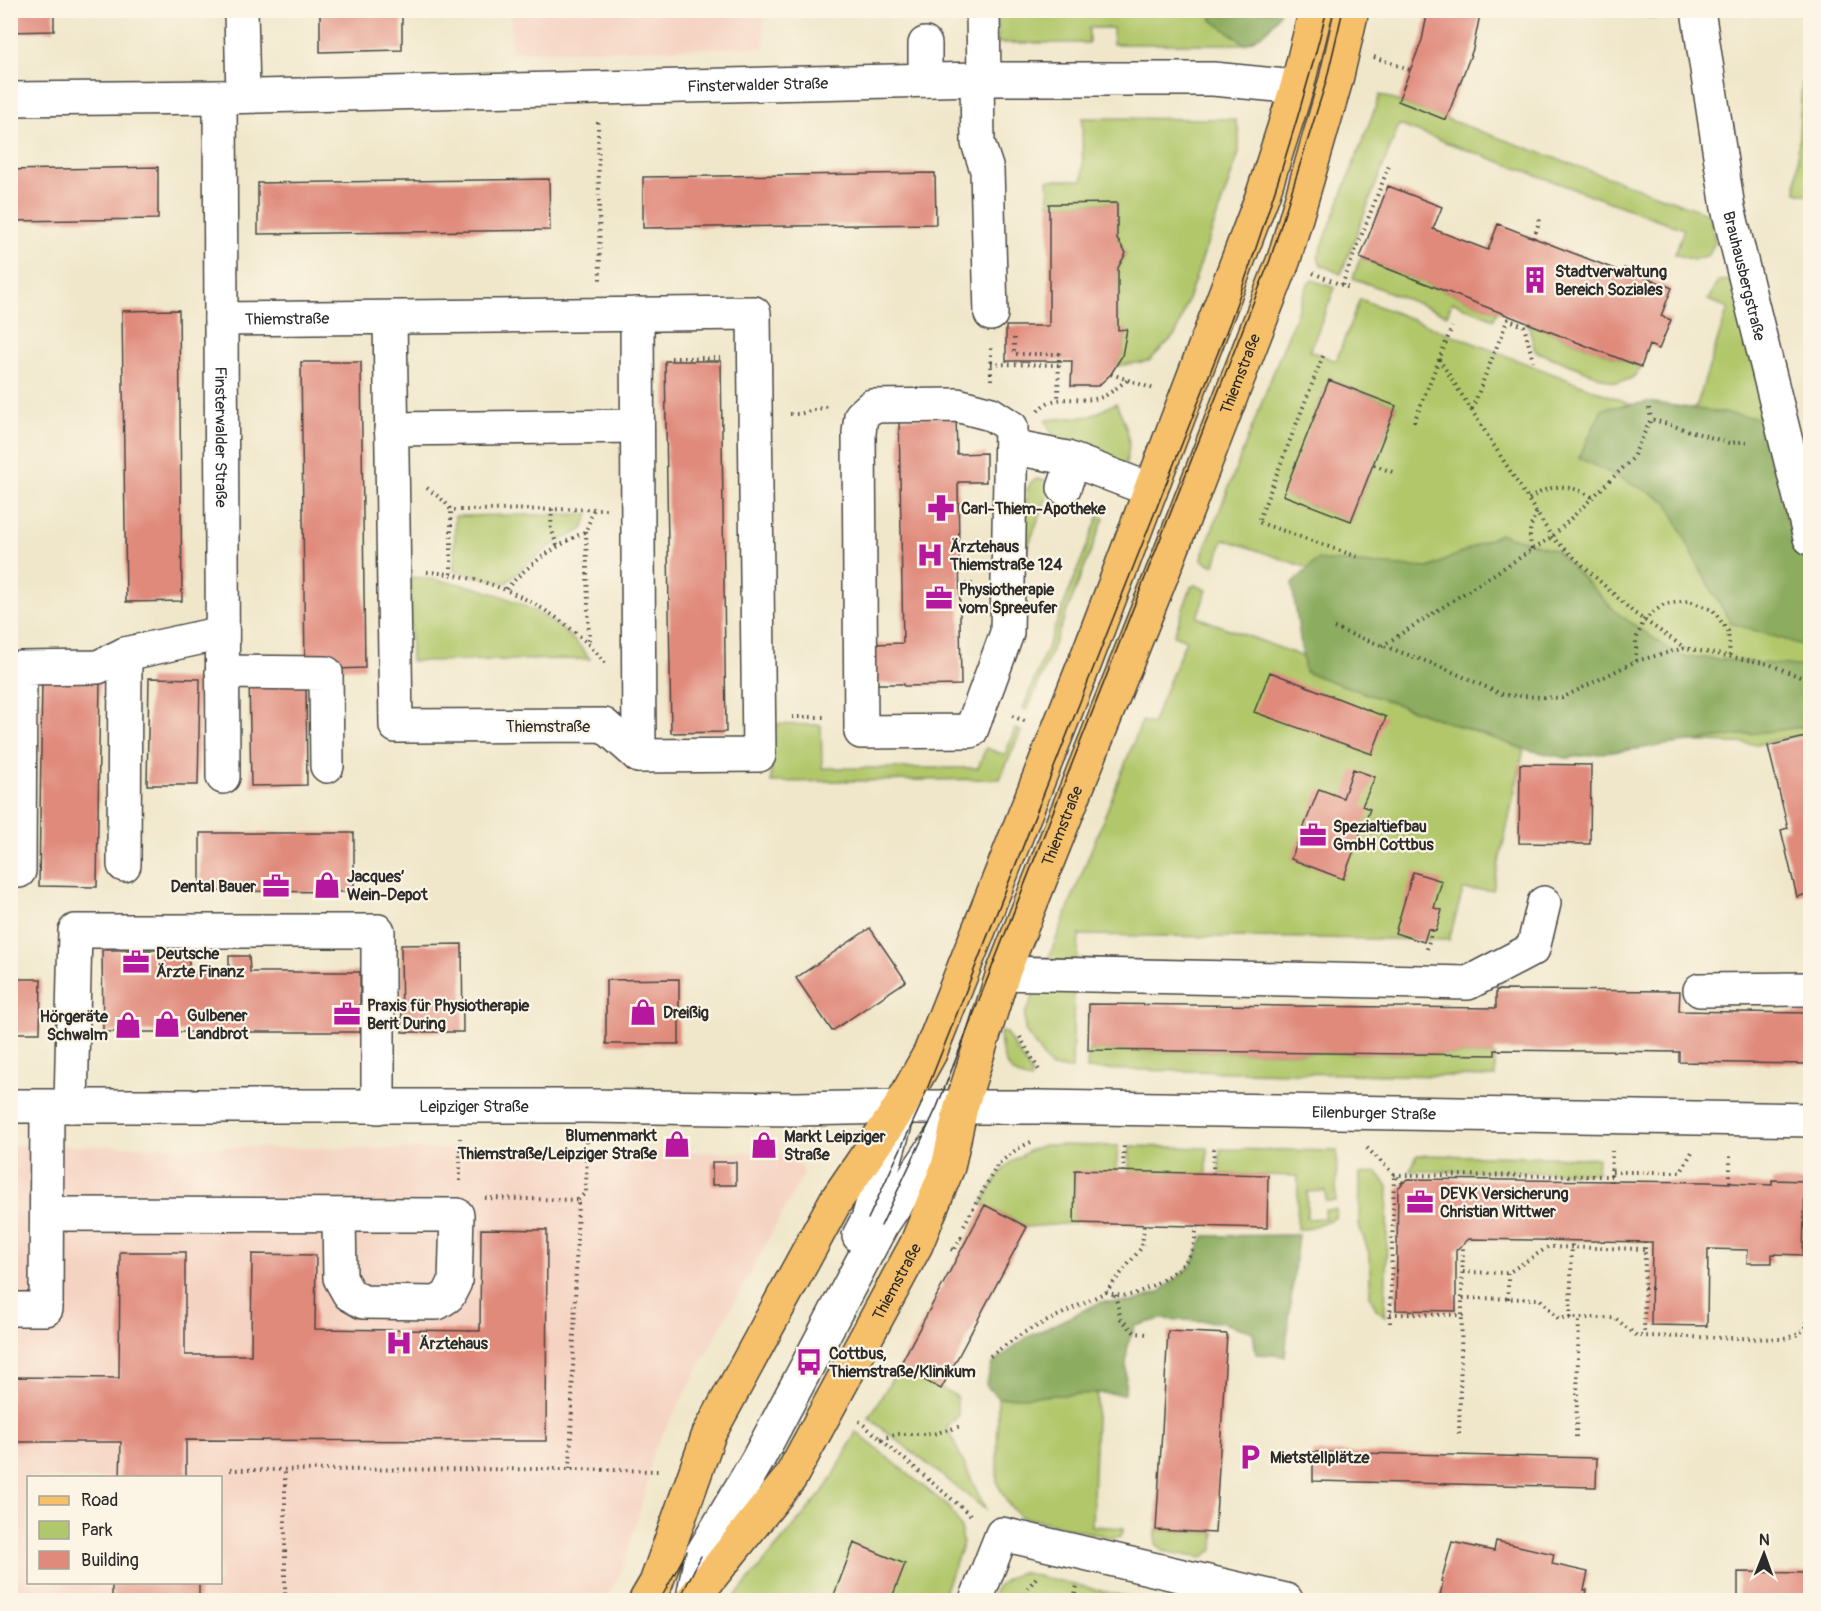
<svg xmlns="http://www.w3.org/2000/svg" width="1821" height="1611" font-family="Pangolin,sans-serif">
<rect width="100%" height="100%" fill="#fcf5e5"/>
<filter id="ink" filterUnits="userSpaceOnUse"><feTurbulence type="fractalNoise" baseFrequency=".0167" numOctaves="2"/><feDisplacementMap in="SourceGraphic" scale="12" xChannelSelector="R" yChannelSelector="G"/><feConvolveMatrix kernelMatrix="1 2 1 2 8 2 1 2 1" color-interpolation-filters="sRGB"/></filter>
<filter id="wash" filterUnits="userSpaceOnUse"><feTurbulence type="fractalNoise" baseFrequency=".008" numOctaves="4" result="noise"/><feDisplacementMap in="SourceGraphic" scale="24" xChannelSelector="R" yChannelSelector="G"/><feGaussianBlur stdDeviation="1.35" result="paint"/><feColorMatrix in="noise" values="0 0 0 0 0 0 0 0 0 0 0 0 0 0 0 0 0 1.4 0 .05"/><feComposite in="paint" operator="in"/></filter>
<g filter="url(#wash)">
<rect width="100%" height="100%" fill="#f0e7cb"/>
<path fill="#f5d3c2" fill-rule="evenodd" d="M511 11H763L764 47 511 52Z
M11 1145 776 1153 803 1167V1175L652 1454 648 1481 623 1568 605 1600H11ZM28 1478H220V1582H28Z"/>
<path fill="#b1c76b" stroke="#6e794b" stroke-width="1.5" fill-rule="evenodd" d="M998 11H1280C1273 28 1261 36 1245 44H1113V28H1089V43H998Z
M1802 83 1810 85V196L1796 192Z
M1380 95 1710 214 1715 242 1709 255 1693 260 1675 254 1684 229 1399 125 1341 274 1321 265 1318 257Z
M1082 118 1227 119 1235 120 1239 131V153L1176 334 1149 361 1116 366 1122 355 1127 330H1118V268L1126 253 1117 239V203L1049 204 1048 180H1083Z
M1360 258 1497 311 1494 319 1452 302 1447 315 1353 278Z
M1312 280 1335 288 1310 351 1336 361 1360 299 1672 420 1691 423 1728 308 1708 300 1718 281 1732 280 1810 569V733L1760 744 1504 735 1305 672 1524 749 1493 890H1463L1449 940 1079 935 1077 963 1047 962 1142 721 1152 724 1186 640 1174 635 1191 587 1195 585 1207 590 1197 617 1304 657 1332 576 1224 539 1214 566 1202 560 1203 553 1308 284ZM1329 380 1396 406 1351 521 1284 495Z
M1528 323 1641 367C1634 379 1627 382 1613 382L1535 351Z
M1116 403C1127 427 1134 441 1124 468L1057 442 1045 420 1091 416Z
M1036 479 1046 480 1051 486 1022 562 1027 490 1031 482Z
M589 514 582 530 551 546 528 563 506 583 454 571 455 516Z
M1099 515 1104 518 1028 710 1023 709Z
M410 577C474 582 550 603 590 659L411 661Z
M771 724 821 725 822 768H978L986 748 1005 755 1015 729 1021 731 1000 779 771 782Z
M1036 990 1074 991 1072 1069 1051 1068 1025 1031V1014Z
M1000 1032 1006 1033 1032 1074 1031 1081C1004 1073 1001 1058 1000 1032Z
M1088 1050 1495 1055V1077L1087 1069Z
M1044 1145 1118 1146 1117 1172 1075 1171 1074 1223 1027 1227 982 1204C999 1171 1009 1157 1044 1145Z
M1130 1146 1207 1148V1174L1129 1172Z
M1220 1149 1337 1151 1336 1201H1326L1325 1191 1307 1192V1219L1325 1218V1210L1336 1209 1335 1218 1306 1229H1297L1298 1176 1219 1174Z
M1417 1155 1598 1158 1597 1173 1410 1171Z
M1377 1172 1388 1186 1385 1316 1376 1309 1370 1296V1256L1359 1225 1360 1174Z
M899 1367 956 1396 958 1416 947 1428 986 1510 869 1418Z
M1097 1393 1092 1526 1124 1528 1121 1536 1112 1538 1019 1516 1007 1502 997 1483 998 1398Z
M856 1432 950 1508 961 1528 963 1543 941 1600H732L821 1494 833 1477Z
M1156 1530 1215 1533 1214 1549 1202 1558 1163 1551 1156 1544Z
M1021 1572 1140 1600H990C995 1585 1006 1579 1021 1572Z"/>
<path fill="#8cac5f" stroke="#5c6c45" stroke-width="1.5" d="M1212 11V10L1280 11C1273 28 1261 36 1245 44L1212 20Z
M1632 11H1719L1710 16 1649 17Z
M1648 402 1772 420 1810 457V645L1805 646 1731 623 1699 568 1667 501 1579 458 1602 409Z
M1500 534 1555 550 1616 612 1679 656 1810 667V726L1567 758 1524 749 1305 672 1292 584 1317 560 1429 568Z
M1298 1235 1285 1356 1256 1354 1253 1332 1220 1322 1161 1319 1135 1326 1127 1346 1125 1394 1097 1393 998 1398 986 1385 992 1364 1026 1338 1101 1302H1132L1160 1292 1192 1265 1204 1236Z"/>
<g id="blocks">
<path fill="#e08a7c" d="M10 10H54V31L10 32Z
M320 10H402V50L320 52Z
M1428 10H1481L1473 49 1446 120 1398 101 1422 40Z
M158 167V219L10 221V170Z
M935 173 936 224 643 228V177Z
M549 179 550 230 258 234V183Z
M1388 186 1442 207 1433 229 1488 250 1498 224 1622 272 1624 268 1672 288 1661 316 1671 320 1659 349 1649 345 1641 367 1360 258Z
M1117 203V239L1126 253 1118 268V330L1127 329 1122 356 1111 374 1098 386H1071L1072 361H1006V326H1049V204Z
M179 310 182 601 126 602 122 311Z
M665 361H721L726 732 671 733Z
M301 362H361L365 668 305 670Z
M1329 380 1396 406 1351 521 1283 495Z
M956 417 957 454 986 453V482H958L961 685 904 686V684H875L874 644 903 643 899 418Z
M1270 672 1386 717 1372 754 1254 712Z
M149 678 200 679 198 785H147Z
M249 678H306L307 785 251 786Z
M42 679 100 680 97 887 39 886Z
M1810 736V893L1797 897 1781 830 1788 828 1768 746Z
M1520 764 1591 765 1590 844 1519 843Z
M1353 769 1375 777 1362 806 1370 809 1343 879 1291 859 1319 789 1343 798Z
M200 833H354V892L200 891Z
M1413 872 1442 881 1434 908 1442 910 1436 931 1428 929 1424 942 1395 933Z
M870 928 906 981 832 1031 796 978Z
M462 944 463 1032H402L401 945Z
M102 950H189V972H229V956H249L250 972H360V1032H103Z
M10 979H41L40 1033H10Z
M679 979V1044H606V980Z
M1496 990 1680 991 1679 1011 1810 1013V1064L1679 1062V1052L1495 1050V1055L1088 1050 1089 1004 1496 1008Z
M712 1162H736V1185H712Z
M1075 1170 1268 1175 1267 1228 1074 1223Z
M1407 1179 1709 1182 1772 1185V1180L1805 1181 1803 1255 1772 1254V1263H1747L1748 1250 1708 1249 1707 1326 1651 1325 1652 1242 1469 1239 1456 1250V1311L1396 1310 1398 1188Z
M985 1205 1027 1227 941 1389 899 1367Z
M481 1229 547 1230 546 1441 186 1440V1478H120L121 1442H10V1377L119 1378 120 1252H185V1355H251L252 1254 316 1255 315 1329 480 1331Z
M1168 1331 1227 1334 1215 1533 1156 1530Z
M1313 1452 1597 1458 1596 1487 1313 1481Z
M1496 1541 1554 1554 1552 1564 1588 1572 1584 1590H1587L1585 1600H1439L1443 1582 1441 1581 1452 1542 1494 1551Z
M854 1543 905 1564 891 1600H832Z
M1738 1572 1810 1573V1598H1738Z
M112 1582H199V1600H112Z"/>
</g>
</g>
<g filter="url(#ink)">
<use href="#blocks" fill-opacity="0" stroke="#494743" stroke-width="1.5"/>
<g fill="none" stroke-linecap="round" stroke-linejoin="round">
<defs>
<g id="minor">
<path d="M241 10 243 96"/>
<path d="M983 10 984 79"/>
<path id="s1" d="M1698 10 1728 208 1810 538"/>
<path d="M925 44V80"/>
<path d="M977 79 978 143 987 170 991 314"/>
<path id="s2" d="M220 97 223 777"/>
<path id="s3" d="M10 99 220 97 977 79H1213L1297 87"/>
<path d="M637 314 639 756"/>
<path id="s4" d="M221 319 754 313 759 755 639 756 604 725 396 726 390 318"/>
<path d="M957 405 991 414 1011 427 1007 633 971 731 861 732 859 433 861 416 872 406Z"/>
<path d="M391 429 637 426"/>
<path d="M1011 447 1067 458 1151 490"/>
<path d="M1064 488 1068 476"/>
<path d="M222 672 326 673 327 766"/>
<path d="M124 865 125 654"/>
<path d="M19 871 20 668 98 667 125 654 222 633"/>
<path d="M1003 973 1468 983 1533 949 1544 903"/>
<path d="M1700 990 1810 989"/>
<path id="s5" d="M10 1106H587L796 1109 900 1107H1040L1810 1120"/>
<path d="M71 1106 75 931H378V1107"/>
<path d="M48 1214 457 1215 455 1282 448 1296 437 1303 363 1302 349 1294 340 1278 339 1215"/>
<path d="M859 1236 868 1219 898 1114"/>
<path d="M10 1309H46L47 1107"/>
<path d="M693 1598 701 1556 757 1461 881 1226 960 1109"/>
<path d="M976 1600 1002 1534 1286 1600"/>
</g>
<g id="major">
<path d="M646 1600 656 1583 709 1434 835 1202 900 1107 930 1053 1086 660 1263 194 1297 87 1316 10"/>
<path id="s6" d="M692 1600 790 1478 916 1245 948 1167 961 1107 1003 973 1168 559 1284 259 1336 80 1352 10"/>
</g>
</defs>
<use href="#minor" stroke="#494743" stroke-width="36"/>
<use href="#major" stroke="#494743" stroke-width="36"/>
<path stroke="#494743" stroke-width="4" stroke-dasharray="1.5 4.5" stroke-linecap="butt" d="M1374 57 1410 70
M598 122 600 282
M1534 238 1540 219
M1313 273 1349 288
M1342 285 1390 163
M1507 319 1524 326 1533 361
M1014 338V354H1059L1058 400
M1323 356 1258 522 1361 558
M671 358H720
M1439 359 1552 537 1634 613 1685 648
M991 364 1059 365
M1111 374 1154 389
M991 380V346
M1649 408 1651 419
M1472 409 1509 316
M1038 411C1052 392 1080 403 1099 398 1108 396 1119 385 1128 380
M790 414H799L829 406
M1414 422 1452 327
M1374 465 1395 473
M427 488 444 501 451 510 606 509
M1529 499C1553 483 1567 483 1592 497
M552 509 551 528 557 546
M586 531 589 643
M1532 549C1528 534 1530 525 1537 512
M427 572C493 575 564 611 605 663
M451 574V510
M959 584H973
M506 589C532 561 552 549 586 531L594 509
M1334 628 1439 666 1504 695 1562 698 1636 661 1685 648 1769 664 1810 681
M1382 646 1552 537 1632 459 1651 419 1729 443 1751 441
M1636 661V639L1644 620 1664 604 1689 601 1713 610 1728 631 1730 655
M1012 716 1027 722
M792 717H827
M1427 949 1432 930
M1020 1037 1040 1072
M1367 1148 1403 1183
M1123 1172 1124 1143
M1612 1172H1681L1692 1152
M1213 1174 1214 1145
M1394 1175 1611 1176
M460 1181V1138
M1611 1182 1612 1151
M1730 1182V1153
M485 1198 578 1200 570 1469
M578 1200 586 1192 587 1138
M964 1225 998 1164 1017 1149 1031 1142
M951 1249 954 1251 961 1238 966 1241
M1645 1249V1242
M1463 1272 1508 1273
M1644 1288H1652
M1106 1292C1115 1295 1125 1297 1133 1294 1147 1290 1180 1271 1187 1259 1194 1249 1196 1235 1197 1223
M1115 1295 1121 1319 1135 1333 1146 1334
M1462 1298 1463 1245
M1508 1299V1273L1548 1247 1645 1249 1644 1335
M1390 1314 1462 1315V1298L1540 1299 1558 1318H1615L1637 1336 1784 1339 1799 1334 1807 1326 1810 1154
M1570 1318 1572 1240
M1390 1323 1394 1175
M990 1356 1023 1333 1106 1292 1142 1247 1144 1224
M859 1421 973 1517
M1459 1434 1462 1315
M1576 1437 1579 1318
M881 1439 897 1434H933L961 1426
M230 1470 570 1469 661 1471
M285 1600V1470
M1024 1600 1027 1589 1036 1578
M1074 1600 1077 1585"/>
<use href="#minor" stroke="#fff" stroke-width="33"/>
<use href="#major" stroke="#f6c06b" stroke-width="33"/>
<path stroke="#2b2b2b" stroke-width="1.5" d="M868 1219 920 1107 1230 322C1267 220 1300 116 1327 10
M881 1226 937 1107 1270 260 1326 82 1343 10
M660 1600 687 1551
M679 1600 701 1556"/>
</g>
</g>
<defs>
<symbol id="building-bare" viewBox="-9 -9 18 18"><path d="M-4-6H4V6H1V3H-1V6H-4ZM-2.5-4.3h1.7v1.8h-1.7ZM.8-4.3h1.7v1.8H.8ZM-2.5-1h1.7V.8h-1.7ZM.8-1h1.7V.8H.8Z" fill="#b5179e" stroke="#fcf5e5" stroke-width="2.5" paint-order="stroke"/></symbol>
<symbol id="pharmacy-bare" viewBox="-9 -9 18 18"><path d="M-2-6h4v4h4v4h-4v4h-4v-4h-4v-4h4Z" fill="#b5179e" stroke="#fcf5e5" stroke-width="2.5" paint-order="stroke"/></symbol>
<symbol id="hospital-bare" viewBox="-9 -9 18 18"><path d="M-5-5h3v3.5h4V-5h3V5h-3V1.5h-4V5h-3Z" fill="#b5179e" stroke="#fcf5e5" stroke-width="2.5" paint-order="stroke"/></symbol>
<symbol id="office-bare" viewBox="-9 -9 18 18"><path d="M-6-3h4V-5.5h4V-3h4V5H-6ZM-1-4.5V-3h2v-1.5ZM-6 0V1H6V0Z" fill="#b5179e" stroke="#fcf5e5" stroke-width="2.5" paint-order="stroke"/></symbol>
<symbol id="shop-bare" viewBox="-9 -9 18 18"><path d="M-5-2.5h2.3a2.7 3.5 0 0 1 5.4 0H5L5.5 6h-11ZM-1.5-2.5h3a1.5 2.3 0 0 0-3 0Z" fill="#b5179e" stroke="#fcf5e5" stroke-width="2.5" paint-order="stroke"/></symbol>
<symbol id="bus-bare" viewBox="-9 -9 18 18"><path d="M-5-6H5V4H4V6H2V4H-2V6H-4V4H-5ZM-3.5-4V0h7V-4ZM-3.5 1.2v1.5H-2V1.2ZM2 1.2v1.5H3.5V1.2Z" fill="#b5179e" stroke="#fcf5e5" stroke-width="2.5" paint-order="stroke"/></symbol>
<symbol id="parking-bare" viewBox="-9 -9 18 18"><path d="M-3.5-5.5H1a3.5 3.5 0 0 1 0 7H-1V5.5H-3.5ZM-1-3.4V-.6H.8a1.4 1.4 0 0 0 0-2.8Z" fill="#b5179e" stroke="#fcf5e5" stroke-width="2.5" paint-order="stroke"/></symbol>
</defs>
<g fill-rule="evenodd">
<use href="#building-bare" x="1516" y="261" width="38" height="38"/>
<use href="#pharmacy-bare" x="922" y="489" width="38" height="38"/>
<use href="#hospital-bare" x="911" y="536" width="38" height="38"/>
<use href="#office-bare" x="920" y="579" width="38" height="38"/>
<use href="#office-bare" x="1294" y="816" width="38" height="38"/>
<use href="#shop-bare" x="308" y="866" width="38" height="38"/>
<use href="#office-bare" x="257" y="867" width="38" height="38"/>
<use href="#office-bare" x="117" y="943" width="38" height="38"/>
<use href="#shop-bare" x="624" y="993" width="38" height="38"/>
<use href="#office-bare" x="328" y="995" width="38" height="38"/>
<use href="#shop-bare" x="148" y="1005" width="38" height="38"/>
<use href="#shop-bare" x="109" y="1006" width="38" height="38"/>
<use href="#shop-bare" x="658" y="1125" width="38" height="38"/>
<use href="#shop-bare" x="745" y="1126" width="38" height="38"/>
<use href="#office-bare" x="1401" y="1183" width="38" height="38"/>
<use href="#hospital-bare" x="380" y="1324" width="38" height="38"/>
<use href="#bus-bare" x="790" y="1343" width="38" height="38"/>
<use href="#parking-bare" x="1231" y="1438" width="38" height="38"/>
</g>
<g text-anchor="middle" stroke-width="4.5" stroke-linejoin="round" paint-order="stroke">
<g font-size="16" fill="#2b2b2b" stroke="#fcf5e5">
<text dy="6" stroke="none"><textPath href="#s3" startOffset="748">Finsterwalder Straße</textPath></text>
<text dy="6" stroke="none"><textPath href="#s1" startOffset="270">Brauhausbergstraße</textPath></text>
<text dy="6" stroke="none"><textPath href="#s4" startOffset="66">Thiemstraße</textPath></text>
<text dy="6" stroke="none"><textPath href="#s6" startOffset="1352">Thiemstraße</textPath></text>
<text dy="6" stroke="none"><textPath href="#s2" startOffset="340">Finsterwalder Straße</textPath></text>
<text x="548" y="732">Thiemstraße</text>
<text dy="6" stroke="none"><textPath href="#s6" startOffset="866">Thiemstraße</textPath></text>
<text dy="6" stroke="none"><textPath href="#s5" startOffset="464">Leipziger Straße</textPath></text>
<text dy="6" stroke="none"><textPath href="#s5" startOffset="1364">Eilenburger Straße</textPath></text>
<text dy="6" stroke="none"><textPath href="#s6" startOffset="380">Thiemstraße</textPath></text>
</g>
<g font-size="16" font-weight="bold" fill="#2b2b2b" stroke="#fcf5e5" text-anchor="start">
<text x="1555" y="277">Stadtverwaltung<tspan x="1555" dy="18">Bereich Soziales</tspan></text>
<text x="961" y="514">Carl-Thiem-Apotheke</text>
<text x="950" y="552">Ärztehaus<tspan x="950" dy="18">Thiemstraße 124</tspan></text>
<text x="959" y="595">Physiotherapie<tspan x="959" dy="18">vom Spreeufer</tspan></text>
<text x="1333" y="832">Spezialtiefbau<tspan x="1333" dy="18">GmbH Cottbus</tspan></text>
<text x="347" y="882">Jacques’<tspan x="347" dy="18">Wein-Depot</tspan></text>
<text x="256" y="892" text-anchor="end">Dental Bauer</text>
<text x="156" y="959">Deutsche<tspan x="156" dy="18">Ärzte Finanz</tspan></text>
<text x="367" y="1011">Praxis für Physiotherapie<tspan x="367" dy="18">Berit During</tspan></text>
<text x="663" y="1018">Dreißig</text>
<text x="187" y="1021">Gulbener<tspan x="187" dy="18">Landbrot</tspan></text>
<text x="108" y="1022" text-anchor="end">Hörgeräte<tspan x="108" dy="18">Schwalm</tspan></text>
<text x="657" y="1141" text-anchor="end">Blumenmarkt<tspan x="657" dy="18">Thiemstraße/Leipziger Straße</tspan></text>
<text x="784" y="1142">Markt Leipziger<tspan x="784" dy="18">Straße</tspan></text>
<text x="1440" y="1199">DEVK Versicherung<tspan x="1440" dy="18">Christian Wittwer</tspan></text>
<text x="419" y="1349">Ärztehaus</text>
<text x="829" y="1359">Cottbus,<tspan x="829" dy="18">Thiemstraße/Klinikum</tspan></text>
<text x="1270" y="1463">Mietstellplätze</text>
</g>
</g>
<rect width="1821" height="1611" fill="none" stroke="#fcf5e5" stroke-width="36"/>
<rect x="27" y="1476" width="195" height="108" fill="#fcf5e5" stroke="#a8a49b" stroke-width="1.5"/>
<rect x="39" y="1496" width="30" height="9" fill="#f6c06b" stroke="#a8a49b" stroke-width="1.5"/>
<text x="81" y="1506" font-size="18" fill="#2b2b2b">Road</text>
<rect x="39" y="1521" width="30" height="18" fill="#b1c76b" stroke="#a8a49b" stroke-width="1.5"/>
<text x="81" y="1536" font-size="18" fill="#2b2b2b">Park</text>
<rect x="39" y="1551" width="30" height="18" fill="#e08a7c" stroke="#a8a49b" stroke-width="1.5"/>
<text x="81" y="1566" font-size="18" fill="#2b2b2b">Building</text>
<g transform="translate(1764 1554) rotate(1)" stroke="#fcf5e5" stroke-width="4.5" paint-order="stroke">
<path d="M0-4.5L10 22L0 15L-10 22Z" fill="#2b2b2b"/>
<text y="-9" font-size="16" font-weight="bold" text-anchor="middle" fill="#2b2b2b">N</text>
</g>
</svg>
